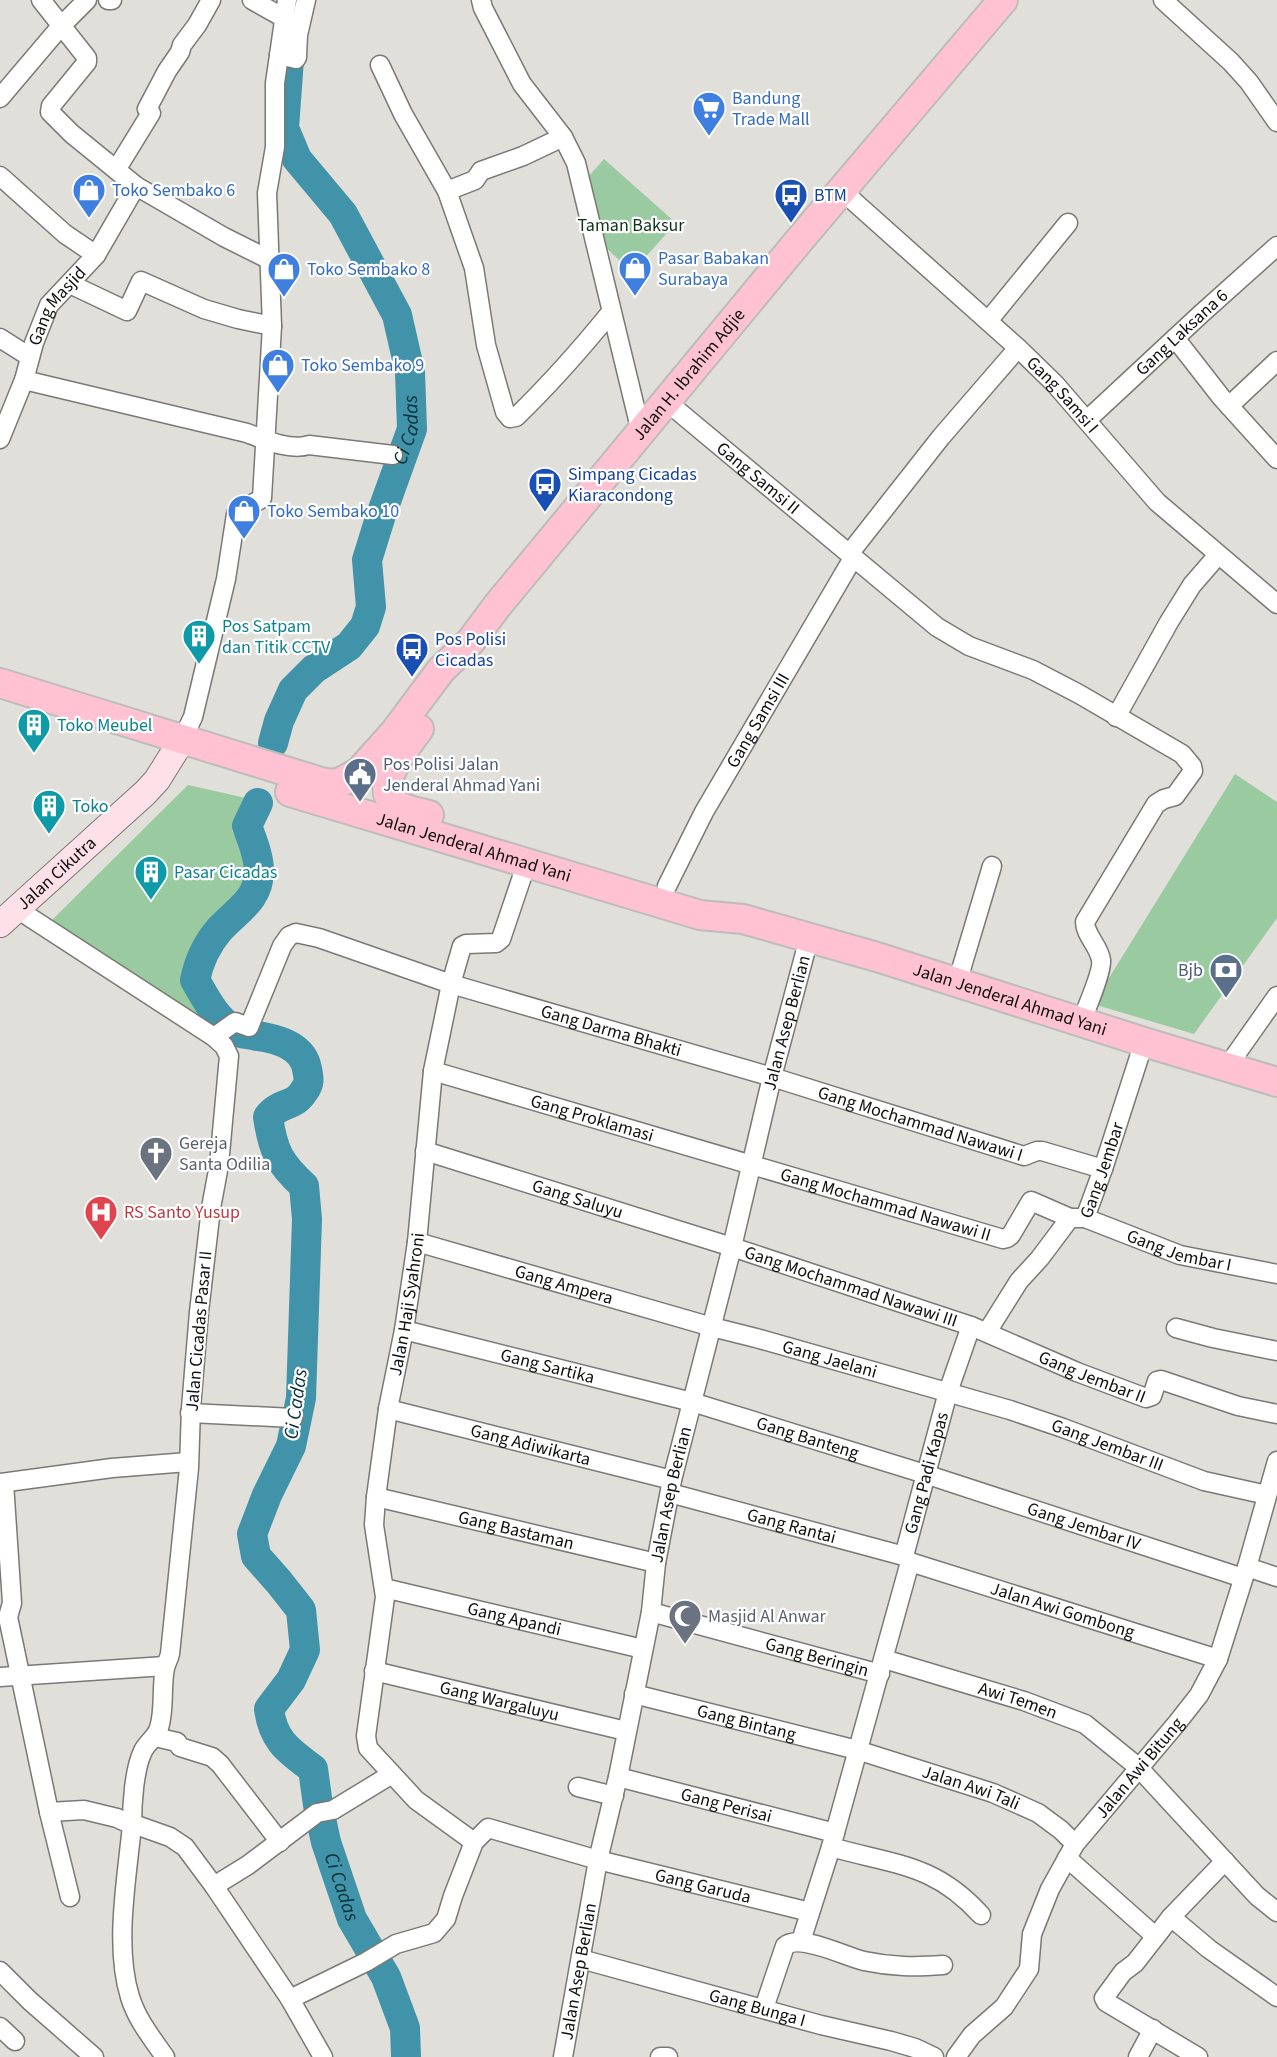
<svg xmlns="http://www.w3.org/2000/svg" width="1277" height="2057" viewBox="0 0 1277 2057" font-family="'Source Sans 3',sans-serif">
	<rect width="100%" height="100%" fill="#e0dfd9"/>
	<g fill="#9acaa0">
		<path d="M 604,159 L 676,223 L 632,272 L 602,244 L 588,177 Z"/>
		<path d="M 1235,774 L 1277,802 L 1277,918 L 1194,1034 L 1093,1004 Z"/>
		<path d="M 188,785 L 246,798 L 232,831 L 248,857 L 252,915 L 225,919 C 213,934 195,956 196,976 C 196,992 211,1009 219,1022 L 208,1028 L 51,921 Z"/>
	</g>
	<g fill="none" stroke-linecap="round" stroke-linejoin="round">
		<g stroke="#4093a9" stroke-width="30">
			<path id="s1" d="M 273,743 L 279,721 L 293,690 L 314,669 L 349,646 L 365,626 L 371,607 L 367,560 L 381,515 L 412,429 L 410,372 L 397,315 L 343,214 L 297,159 L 284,128 L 290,45 L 294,26"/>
			<path id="s2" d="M 258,803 L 247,826 C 252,840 259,856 259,871 C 259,900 237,910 219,930 C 207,944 199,961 195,980 C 206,999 215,1018 235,1031 C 241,1034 250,1034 257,1036 C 279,1039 303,1046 307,1069 C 309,1079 310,1083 304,1091 C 294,1108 280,1101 268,1117 C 273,1151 279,1163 304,1186 L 307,1219 L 301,1398 L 291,1446 L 267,1495 L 252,1534 L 256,1556 L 279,1582 L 301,1610 L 305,1650 L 291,1680 L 269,1709 C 273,1741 289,1751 313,1769 L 318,1805 L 326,1842 L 352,1919 L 386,1977 L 405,2028 L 406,2057"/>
		</g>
		<g stroke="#7a7973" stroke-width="21">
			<g id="street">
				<path d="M 41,0 L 87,58 L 87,62 L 51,106 L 50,112 L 72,134 L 136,186 L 224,237 L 270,260"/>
				<path d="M 108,0 L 112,0"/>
				<path d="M 252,0 L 284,18"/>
				<path d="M 481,0 L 483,8 L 522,84 L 563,137 L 576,163 L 641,432"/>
				<path d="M 1163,0 L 1231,62 L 1249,82 L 1277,122"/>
				<path d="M 279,55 L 296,59 L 297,57 L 298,35 L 306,0"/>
				<path d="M 380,65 L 403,114 L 447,191 L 474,268 L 486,345 L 505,412 L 510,418 L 516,417 C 550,384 581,349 611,312"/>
				<path d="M 0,98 L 61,26 L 87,0"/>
				<path d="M 116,170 L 151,113 L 147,109 L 167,71 L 180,52 L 182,45 L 197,25 L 211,0"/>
				<path d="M 0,176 L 65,234 L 96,255"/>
				<path id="s3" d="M 841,190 L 1018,348 L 1055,384 L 1157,502 L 1277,604"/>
				<path d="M 447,191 L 475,180 L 481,171 L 523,156 L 563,137"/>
				<path d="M 70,284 L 127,311 L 141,281 L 204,309 L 238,319 L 272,326"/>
				<path d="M 988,321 L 1068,223"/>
				<path d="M 0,338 L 30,357"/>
				<path d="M 1175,338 L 1221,397 L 1277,459"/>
				<path d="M 24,380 L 247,433 C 265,440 290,451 309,445 L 393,455"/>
				<path id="s4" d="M 666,401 L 937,627 L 969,646 L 1033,670 L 1079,694 L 1182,754 L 1192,766 L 1193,771 L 1175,796 L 1164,799 L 1156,804 L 1085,922 C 1085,935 1099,946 1101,960 C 1103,970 1086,1010 1081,1022"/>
				<path d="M 1229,406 L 1277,361"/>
				<path id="s5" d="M 1087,420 L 1201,314 L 1277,246"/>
				<path id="s6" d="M 0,439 L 24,380 L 34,343 L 49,305 L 96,255 L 136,186"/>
				<path d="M 849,554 L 941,437 L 1018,348"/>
				<path d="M 1116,717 L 1169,622 L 1192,585 L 1218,555"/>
				<path d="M 182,740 L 193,717 L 226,579 L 236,514 C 242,506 254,505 262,498 L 272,326 L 267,193 L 275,147 L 275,83 L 287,0"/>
				<path id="s7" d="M 667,886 L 704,812 L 853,558"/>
				<path d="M 17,909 L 214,1037 L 224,1046 L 229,1056 L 219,1165 L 211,1208 L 199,1312 L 191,1408 L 189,1468 L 170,1654 C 169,1659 166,1663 165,1668 C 161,1687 165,1709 159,1728 C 156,1738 147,1742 143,1751 C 134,1769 132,1805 132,1825 C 127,1878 114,1946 130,1997 C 137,2020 152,2038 165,2057"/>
				<path d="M 957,983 L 992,866"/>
				<path id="s8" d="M 214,1037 L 235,1022 L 249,1027 L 282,946 L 289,936 L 296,933 L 319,938 L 451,984 L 772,1077 L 1024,1156 L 1037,1151 L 1042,1151 L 1103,1169"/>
				<path d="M 1227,1067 L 1277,996"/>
				<path id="s9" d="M 433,1071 L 1003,1239 L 1007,1238 L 1011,1235 L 1031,1201 L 1070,1218"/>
				<path id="s10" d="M 425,1151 L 732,1247 L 971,1326 L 1077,1372 L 1146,1398 L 1152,1396 L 1157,1381 L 1161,1380 L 1238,1406 L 1277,1414"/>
				<path id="s11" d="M 1085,1218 L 1180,1255 L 1277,1274"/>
				<path id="s12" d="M 417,1242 L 712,1327 L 756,1338 L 1010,1410 L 1063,1428 L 1204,1481 L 1267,1495"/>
				<path d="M 1176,1328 L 1213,1338 L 1277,1351"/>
				<path id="s13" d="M 404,1330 L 692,1402 L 925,1474 L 1243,1578"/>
				<path id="s14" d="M 987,1332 L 1019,1281 L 1040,1258 L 1070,1218 L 1085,1218 L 1103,1169 L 1144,1042"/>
				<path id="s15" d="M 388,1409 L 672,1480"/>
				<path d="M 190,1413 L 293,1418"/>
				<path d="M 0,1483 L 112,1468 L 188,1462"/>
				<path d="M 4,1483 L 12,1603 L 8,1617 L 49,1812 L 70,1897"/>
				<path id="s16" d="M 670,1493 L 904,1556 L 910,1562"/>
				<path id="s17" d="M 376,1497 L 656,1563"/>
				<path id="s18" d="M 904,1556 L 948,1392 L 971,1326"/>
				<path id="s19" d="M 910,1562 L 1218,1659"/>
				<path d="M 1247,1567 L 1277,1577"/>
				<path id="s20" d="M 384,1588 L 643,1649"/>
				<path id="s21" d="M 651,1612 L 880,1674"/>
				<path id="s22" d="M 884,1659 L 1024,1701 L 1085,1724 L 1138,1767 L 1257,1896 L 1277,1912"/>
				<path id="s23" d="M 374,1671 L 626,1731"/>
				<path d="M 0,1677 L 165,1666"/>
				<path id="s24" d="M 634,1694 L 857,1750 L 993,1793 L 1038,1813 L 1061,1830 L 1075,1844"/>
				<path d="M 155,1737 L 177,1742 L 180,1747 L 212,1757 L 220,1764 L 280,1842"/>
				<path id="s25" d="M 618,1777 L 835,1833"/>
				<path d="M 578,1787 L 614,1796"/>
				<path d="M 49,1812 L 84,1810 L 117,1818 L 132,1825 L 139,1826 L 170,1837 L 185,1847 L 214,1886 L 290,1999 L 323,2057"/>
				<path id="s26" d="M 474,1842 L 416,1800 L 368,1748 L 366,1736 L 385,1597 L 374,1525 L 376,1497 L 388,1409 L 404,1330 L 417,1242 L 433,1071 L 451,984 L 462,946 L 466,944 L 496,943 L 501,939 L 527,862"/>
				<path d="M 831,1847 C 894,1865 934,1863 981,1915"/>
				<path d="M 1067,1858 L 1155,1936"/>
				<path d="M 214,1886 L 248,1865 L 317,1813 L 333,1810 L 392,1774"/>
				<path d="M 1171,1917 L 1209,1949 L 1277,1997"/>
				<path d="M 801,1941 L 831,1847 L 910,1562"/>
				<path id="s27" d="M 581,1959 L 821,2025 L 891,2041 L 915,2048 L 934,2057"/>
				<path d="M 0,1971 L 30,2001 L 94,2057"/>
				<path id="s28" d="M 290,1999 L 366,1962 L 396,1944 L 434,1933 L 446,1919 L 453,1896 L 474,1842 L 488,1828 L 598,1860 L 810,1912"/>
				<path d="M 764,2008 L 785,1946 C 800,1933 846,1957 864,1961 C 892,1967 915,1967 943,1965"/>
				<path d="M 0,2027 L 15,2041"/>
				<path id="s29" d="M 563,2057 L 598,1860 L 618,1777 L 651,1612 L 656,1563 L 672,1480 L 732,1247 L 772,1077 L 809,938"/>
				<path d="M 660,2057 L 668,2057"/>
				<path id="s30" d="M 956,2057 L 972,2035 L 1004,2007 L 1029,1969 L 1032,1934 L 1050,1889 L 1075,1844 L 1177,1723 L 1199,1695 L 1218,1659 L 1247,1567 L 1277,1461"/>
				<path d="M 1138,2057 L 1153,2029"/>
				<path d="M 1198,2057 L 1106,2002 L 1104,1998 L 1123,1972 L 1135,1963 L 1171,1917 L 1225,1861"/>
			</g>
		</g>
		<g stroke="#7a7973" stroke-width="28">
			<g id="secondary">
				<path id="s31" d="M 0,924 L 145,793 L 157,780 L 182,740"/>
			</g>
		</g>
		<g stroke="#bcbcbb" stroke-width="32">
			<g id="primary">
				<path id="s32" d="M 0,683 L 321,782 L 334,784 L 343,781 L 359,772 L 394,733 L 441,670 L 471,641 L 497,606 L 802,237 L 1003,0"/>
				<path d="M 419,729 C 408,744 373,785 394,803 C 403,810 418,812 429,815"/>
				<path id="s33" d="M 290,792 L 700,915 L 743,919 L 877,957 L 1144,1042 L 1277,1082"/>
			</g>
		</g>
		<use href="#street" stroke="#fff" stroke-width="18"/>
		<use href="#secondary" stroke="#fee0e9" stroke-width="26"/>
		<use href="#primary" stroke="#fec2d3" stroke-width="28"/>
	</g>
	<defs>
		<g id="supermarket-pin" transform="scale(1.725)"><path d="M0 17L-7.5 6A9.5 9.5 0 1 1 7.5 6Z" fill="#3f7fe0" stroke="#fff"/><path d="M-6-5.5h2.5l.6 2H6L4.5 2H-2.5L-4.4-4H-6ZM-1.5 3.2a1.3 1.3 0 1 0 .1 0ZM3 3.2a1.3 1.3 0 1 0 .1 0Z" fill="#fff"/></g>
		<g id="shop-pin" transform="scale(1.725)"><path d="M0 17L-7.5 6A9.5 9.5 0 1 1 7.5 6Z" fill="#3f7fe0" stroke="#fff"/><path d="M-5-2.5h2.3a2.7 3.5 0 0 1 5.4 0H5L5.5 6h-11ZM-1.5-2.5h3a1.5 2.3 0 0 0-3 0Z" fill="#fff"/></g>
		<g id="bus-pin" transform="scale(1.725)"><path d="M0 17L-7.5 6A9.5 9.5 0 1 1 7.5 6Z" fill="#1a4fb4" stroke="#fff"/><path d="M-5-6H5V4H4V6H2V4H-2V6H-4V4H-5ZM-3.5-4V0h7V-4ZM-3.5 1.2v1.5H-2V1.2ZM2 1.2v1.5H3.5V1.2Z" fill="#fff"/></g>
		<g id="building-pin" transform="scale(1.725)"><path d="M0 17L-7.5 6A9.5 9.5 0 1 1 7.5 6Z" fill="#0f9aa8" stroke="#fff"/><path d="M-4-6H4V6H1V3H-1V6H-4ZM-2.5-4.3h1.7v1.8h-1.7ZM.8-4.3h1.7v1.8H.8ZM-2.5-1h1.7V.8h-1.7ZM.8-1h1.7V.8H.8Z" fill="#fff"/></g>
		<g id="civic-pin" transform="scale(1.725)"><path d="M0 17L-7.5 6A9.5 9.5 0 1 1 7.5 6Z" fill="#5c6f8a" stroke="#fff"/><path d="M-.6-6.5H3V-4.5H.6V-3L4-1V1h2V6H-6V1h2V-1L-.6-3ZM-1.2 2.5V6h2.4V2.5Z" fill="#fff"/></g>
		<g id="bank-pin" transform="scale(1.725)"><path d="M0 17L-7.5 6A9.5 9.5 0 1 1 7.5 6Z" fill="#5c6f8a" stroke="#fff"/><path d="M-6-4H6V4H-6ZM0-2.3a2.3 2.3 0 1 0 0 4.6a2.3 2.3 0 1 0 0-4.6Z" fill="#fff"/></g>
		<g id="church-pin" transform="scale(1.725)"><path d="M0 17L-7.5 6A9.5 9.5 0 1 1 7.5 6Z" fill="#6b7280" stroke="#fff"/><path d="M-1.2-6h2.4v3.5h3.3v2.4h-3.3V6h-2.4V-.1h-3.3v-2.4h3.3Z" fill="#fff"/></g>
		<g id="hospital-pin" transform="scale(1.725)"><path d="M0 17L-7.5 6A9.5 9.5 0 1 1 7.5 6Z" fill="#e0444e" stroke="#fff"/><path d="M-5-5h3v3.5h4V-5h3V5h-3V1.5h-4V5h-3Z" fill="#fff"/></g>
		<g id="mosque-pin" transform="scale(1.725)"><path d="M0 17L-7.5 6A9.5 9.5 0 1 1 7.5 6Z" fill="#6b7280" stroke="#fff"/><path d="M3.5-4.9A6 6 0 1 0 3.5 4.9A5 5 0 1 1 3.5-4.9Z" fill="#fff"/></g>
	</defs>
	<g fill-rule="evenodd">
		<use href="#supermarket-pin" x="709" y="108"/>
		<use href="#shop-pin" x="89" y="190"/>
		<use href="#bus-pin" x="791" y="195"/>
		<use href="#shop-pin" x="635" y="268"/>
		<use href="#shop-pin" x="284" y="269"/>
		<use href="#shop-pin" x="278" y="365"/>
		<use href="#bus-pin" x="545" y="484"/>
		<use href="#shop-pin" x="244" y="511"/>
		<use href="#building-pin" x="199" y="636"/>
		<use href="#bus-pin" x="412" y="649"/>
		<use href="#building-pin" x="34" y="725"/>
		<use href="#civic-pin" x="360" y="774"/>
		<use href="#building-pin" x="49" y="806"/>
		<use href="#building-pin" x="151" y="872"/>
		<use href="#bank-pin" x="1226" y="970"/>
		<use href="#church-pin" x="156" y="1153"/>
		<use href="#hospital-pin" x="101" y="1212"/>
		<use href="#mosque-pin" x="685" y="1616"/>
	</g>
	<g text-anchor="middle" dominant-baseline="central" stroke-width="4.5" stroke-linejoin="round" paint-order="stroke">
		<g font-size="18" fill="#366cbe" stroke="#fff" text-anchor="start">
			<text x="732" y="98">Bandung<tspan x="732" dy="21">Trade Mall</tspan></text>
			<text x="112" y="190">Toko Sembako 6</text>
			<text x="658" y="258">Pasar Babakan<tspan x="658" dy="21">Surabaya</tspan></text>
			<text x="307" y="269">Toko Sembako 8</text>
			<text x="301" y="365">Toko Sembako 9</text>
			<text x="267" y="511">Toko Sembako 10</text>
		</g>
		<g font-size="18" fill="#164399" stroke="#fff" text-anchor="start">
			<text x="814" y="195">BTM</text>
			<text x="568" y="474">Simpang Cicadas<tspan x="568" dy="21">Kiaracondong</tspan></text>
			<text x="435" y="639">Pos Polisi<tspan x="435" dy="21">Cicadas</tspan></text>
		</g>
		<g font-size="18" fill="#0b3315" stroke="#fff">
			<text x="631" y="225">Taman Baksur</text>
		</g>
		<g font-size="18" fill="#0f0f0d" stroke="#fff">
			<text stroke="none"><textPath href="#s6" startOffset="146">Gang Masjid</textPath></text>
			<text stroke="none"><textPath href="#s5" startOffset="129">Gang Laksana 6</textPath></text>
			<text stroke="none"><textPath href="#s32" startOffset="894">Jalan H. Ibrahim Adjie</textPath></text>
			<text stroke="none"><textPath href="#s3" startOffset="302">Gang Samsi I</textPath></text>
			<text stroke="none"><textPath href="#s4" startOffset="120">Gang Samsi II</textPath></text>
			<text stroke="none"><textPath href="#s7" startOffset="189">Gang Samsi III</textPath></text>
			<text stroke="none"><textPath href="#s33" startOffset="192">Jalan Jenderal Ahmad Yani</textPath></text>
			<text stroke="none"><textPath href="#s31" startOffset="76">Jalan Cikutra</textPath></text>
			<text stroke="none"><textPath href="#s33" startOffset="750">Jalan Jenderal Ahmad Yani</textPath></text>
			<text stroke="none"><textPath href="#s29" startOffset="1059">Jalan Asep Berlian</textPath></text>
			<text stroke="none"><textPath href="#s8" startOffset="478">Gang Darma Bhakti</textPath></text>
			<text stroke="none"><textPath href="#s9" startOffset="166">Gang Proklamasi</textPath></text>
			<text stroke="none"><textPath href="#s8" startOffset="801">Gang Mochammad Nawawi I</textPath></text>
			<text stroke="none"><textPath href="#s14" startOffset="207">Gang Jembar</textPath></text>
			<text stroke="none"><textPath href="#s10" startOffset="160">Gang Saluyu</textPath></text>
			<text stroke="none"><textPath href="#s9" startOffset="472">Gang Mochammad Nawawi II</textPath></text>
			<text stroke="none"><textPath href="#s11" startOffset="100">Gang Jembar I</textPath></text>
			<text stroke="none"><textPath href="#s12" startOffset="153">Gang Ampera</textPath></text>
			<text stroke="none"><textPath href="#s10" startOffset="447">Gang Mochammad Nawawi III</textPath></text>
			<text stroke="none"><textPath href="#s26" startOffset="591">Jalan Haji Syahroni</textPath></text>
			<text transform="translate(199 1331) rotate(-85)">Jalan Cicadas Pasar II</text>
			<text stroke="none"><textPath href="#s12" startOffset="429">Gang Jaelani</textPath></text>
			<text stroke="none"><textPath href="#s13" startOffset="148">Gang Sartika</textPath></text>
			<text stroke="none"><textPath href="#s10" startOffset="705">Gang Jembar II</textPath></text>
			<text stroke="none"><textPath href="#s13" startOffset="418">Gang Banteng</textPath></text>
			<text stroke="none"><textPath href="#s15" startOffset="147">Gang Adiwikarta</textPath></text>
			<text stroke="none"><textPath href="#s12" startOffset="720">Gang Jembar III</textPath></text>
			<text stroke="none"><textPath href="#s18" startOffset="86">Gang Padi Kapas</textPath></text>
			<text stroke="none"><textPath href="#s29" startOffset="573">Jalan Asep Berlian</textPath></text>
			<text stroke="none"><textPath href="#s16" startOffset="126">Gang Rantai</textPath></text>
			<text stroke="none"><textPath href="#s13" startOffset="708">Gang Jembar IV</textPath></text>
			<text stroke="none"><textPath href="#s17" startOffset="144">Gang Bastaman</textPath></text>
			<text stroke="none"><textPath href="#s19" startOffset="160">Jalan Awi Gombong</textPath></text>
			<text stroke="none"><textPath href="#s20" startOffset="134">Gang Apandi</textPath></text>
			<text stroke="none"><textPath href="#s21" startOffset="172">Gang Beringin</textPath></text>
			<text stroke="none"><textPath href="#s23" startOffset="129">Gang Wargaluyu</textPath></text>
			<text stroke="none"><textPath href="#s22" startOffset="140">Awi Temen</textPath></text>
			<text stroke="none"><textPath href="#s24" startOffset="116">Gang Bintang</textPath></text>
			<text stroke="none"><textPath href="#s30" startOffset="350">Jalan Awi Bitung</textPath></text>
			<text stroke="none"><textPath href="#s24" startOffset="350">Jalan Awi Tali</textPath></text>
			<text stroke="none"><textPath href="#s25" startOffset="112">Gang Perisai</textPath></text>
			<text stroke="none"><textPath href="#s28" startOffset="502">Gang Garuda</textPath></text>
			<text stroke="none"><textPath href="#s29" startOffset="87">Jalan Asep Berlian</textPath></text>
			<text stroke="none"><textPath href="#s27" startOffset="183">Gang Bunga I</textPath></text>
		</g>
		<g font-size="18" fill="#0d838f" stroke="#fff" text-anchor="start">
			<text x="222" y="626">Pos Satpam<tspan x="222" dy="21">dan Titik CCTV</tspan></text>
			<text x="57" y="725">Toko Meubel</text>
			<text x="72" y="806">Toko</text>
			<text x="174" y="872">Pasar Cicadas</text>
		</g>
		<g font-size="18" fill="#4e5e75" stroke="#fff" text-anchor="start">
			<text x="383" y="764">Pos Polisi Jalan<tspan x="383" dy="21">Jenderal Ahmad Yani</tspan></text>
			<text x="1203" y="970" text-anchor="end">Bjb</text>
		</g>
		<g font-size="18" fill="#5b616d" stroke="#fff" text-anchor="start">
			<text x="179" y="1143">Gereja<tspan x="179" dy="21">Santa Odilia</tspan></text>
			<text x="708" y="1616">Masjid Al Anwar</text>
		</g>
		<g font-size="18" fill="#be3a42" stroke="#fff" text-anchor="start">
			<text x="124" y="1212">RS Santo Yusup</text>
		</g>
		<g font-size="20" font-style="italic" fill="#08303a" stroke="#fff">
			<text stroke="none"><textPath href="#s1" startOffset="358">Ci Cadas</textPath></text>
			<text transform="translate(296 1404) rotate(-82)">Ci Cadas</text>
			<text stroke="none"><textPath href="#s2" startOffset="1262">Ci Cadas</textPath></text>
		</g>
	</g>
</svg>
